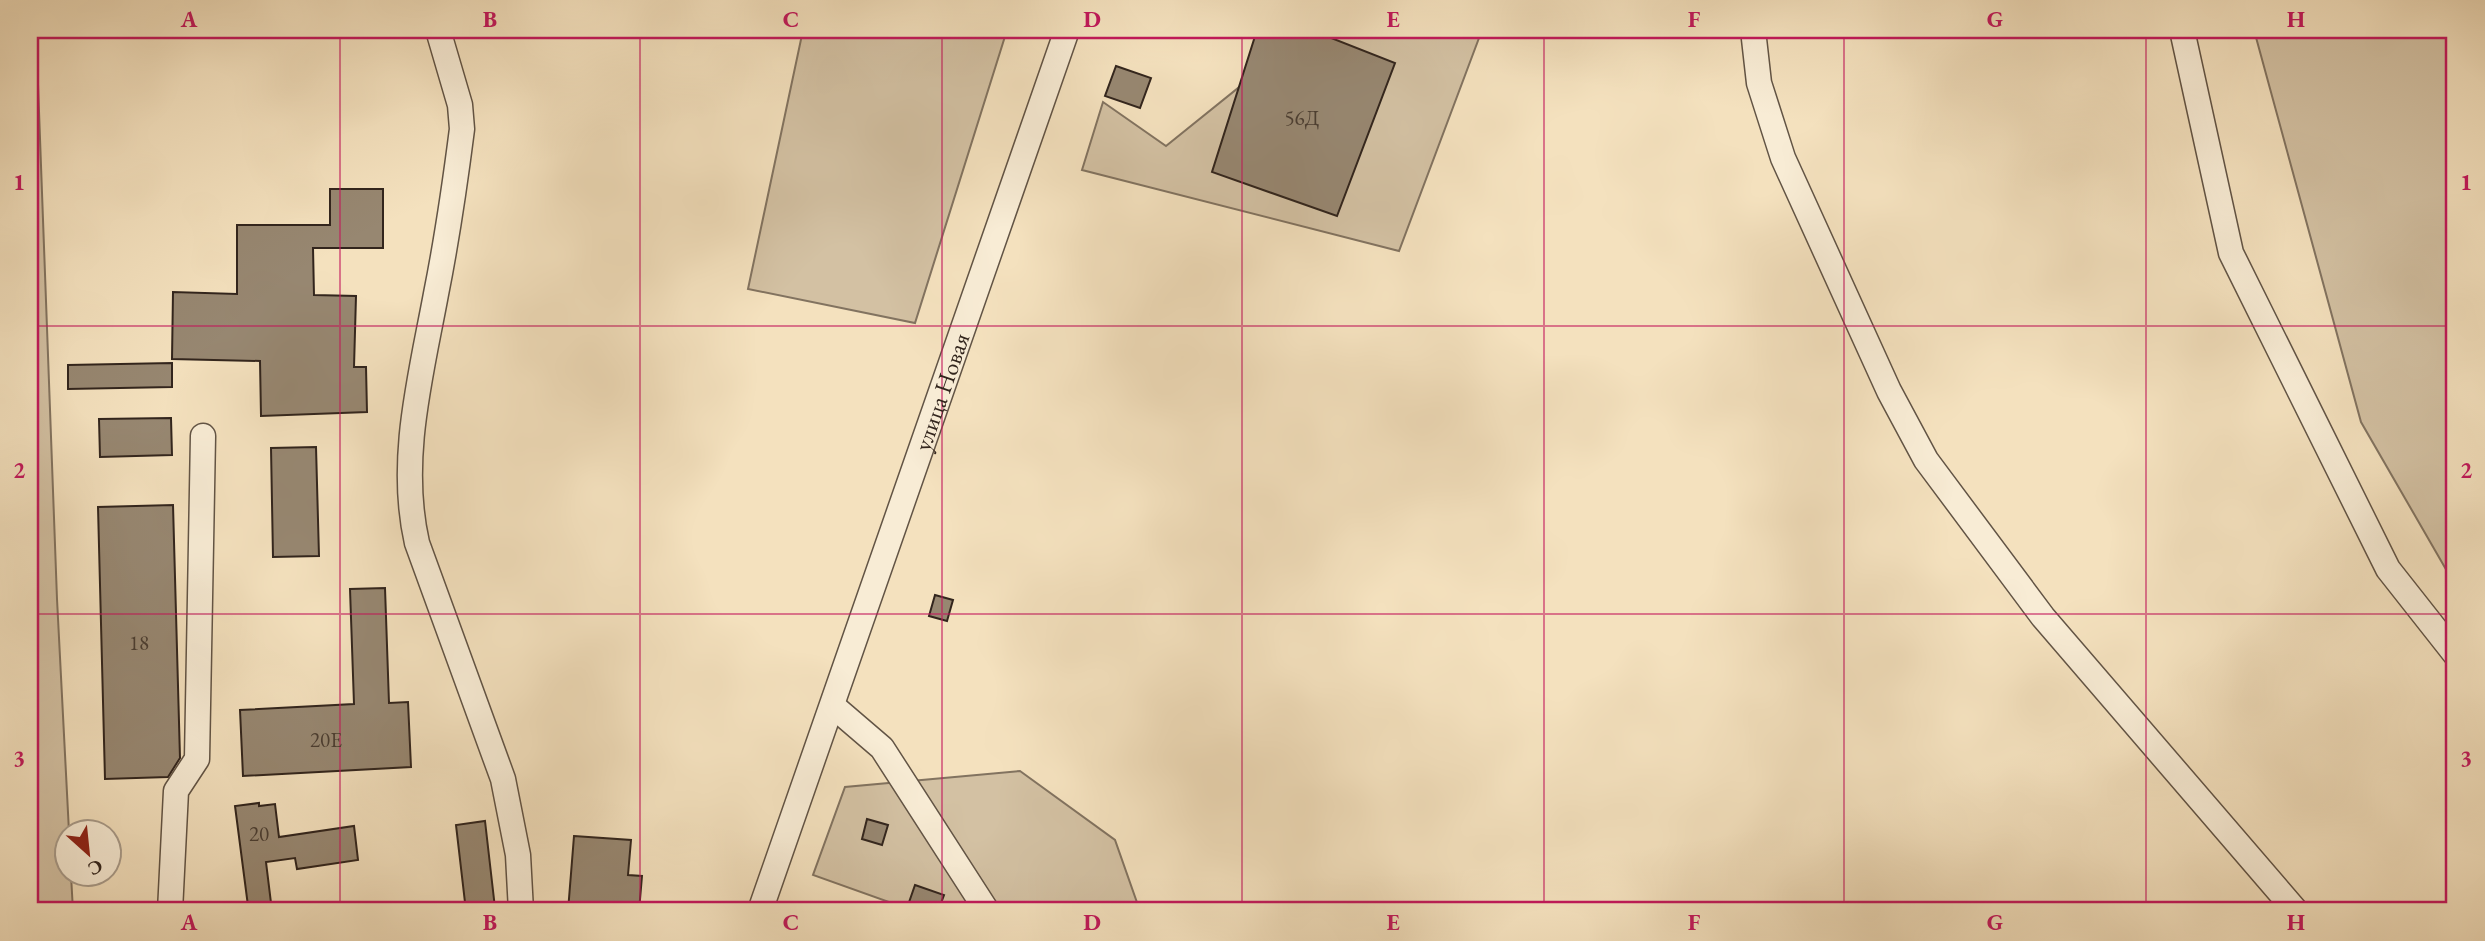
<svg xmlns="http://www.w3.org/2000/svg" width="2485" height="941" viewBox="0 0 2485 941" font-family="'EB Garamond',serif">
	<rect width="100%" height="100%" fill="#f4e1be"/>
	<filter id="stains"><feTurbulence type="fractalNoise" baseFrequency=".00286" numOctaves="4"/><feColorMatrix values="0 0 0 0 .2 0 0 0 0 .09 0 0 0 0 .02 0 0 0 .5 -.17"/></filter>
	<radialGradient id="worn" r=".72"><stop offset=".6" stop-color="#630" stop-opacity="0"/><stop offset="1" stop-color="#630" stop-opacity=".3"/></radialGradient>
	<g fill="#d3c1a3" stroke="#827360" stroke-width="2">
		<path d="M 30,30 L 36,30 L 57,599 L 69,832 L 66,832 L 66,874 L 71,875 L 73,911 L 30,911 Z"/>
		<path d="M 803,30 L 1007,30 L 915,323 L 748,289 Z"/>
		<path d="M 1310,30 L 1482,30 L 1399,251 L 1082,170 L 1103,102 L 1166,146 Z"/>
		<path d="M 2254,30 L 2455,30 L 2455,585 L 2361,422 Z"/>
		<path d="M 1020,771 L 1115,840 L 1140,911 L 914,911 L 813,875 L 845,787 Z"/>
	</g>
	<g fill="#978771" stroke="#32251d" stroke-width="2">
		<path d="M 1257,30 L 1311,30 L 1395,63 L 1337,216 L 1212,172 Z"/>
		<path d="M 1116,66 L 1151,78 L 1140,108 L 1105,96 Z"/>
		<path d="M 330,189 L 383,189 L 383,248 L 313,248 L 314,295 L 356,296 L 354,367 L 366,367 L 367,412 L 261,416 L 260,361 L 172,359 L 173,292 L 237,294 L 237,225 L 330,225 Z"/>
		<path d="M 172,363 L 172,387 L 68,389 L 68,365 Z"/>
		<path d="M 171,418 L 172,455 L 100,457 L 99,419 Z"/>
		<path d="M 316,447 L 319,556 L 273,557 L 271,448 Z"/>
		<path d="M 173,505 L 180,758 L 168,777 L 105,779 L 98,507 Z"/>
		<path d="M 385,588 L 389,703 L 408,702 L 411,767 L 243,776 L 240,710 L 354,704 L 350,589 Z"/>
		<path d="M 935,595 L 953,600 L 947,621 L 929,616 Z"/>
		<path d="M 259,803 L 259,806 L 275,804 L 279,837 L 354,826 L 358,860 L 297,869 L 295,858 L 266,862 L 271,903 L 248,906 L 235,806 Z"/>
		<path d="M 867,819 L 888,825 L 882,845 L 862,839 Z"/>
		<path d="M 485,821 L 495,908 L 466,911 L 456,825 Z"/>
		<path d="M 574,836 L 631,840 L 628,875 L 642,876 L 639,911 L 568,911 Z"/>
		<path d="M 915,885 L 944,895 L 938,911 L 906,911 Z"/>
	</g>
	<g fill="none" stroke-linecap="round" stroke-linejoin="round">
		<g stroke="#625445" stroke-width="27">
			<g id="minor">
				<path d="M 438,30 L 460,105 L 462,129 C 455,184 447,239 436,294 C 421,375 398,460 417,543 L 503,779 L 518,855 L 521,911"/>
				<path d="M 1753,30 L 1759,83 L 1783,158 L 1889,391 L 1926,460 L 2043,617 L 2296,911"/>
				<path d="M 2182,30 L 2231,253 L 2388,569 L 2455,654"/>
				<path d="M 833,706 L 882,748 L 987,911"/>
				<path d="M 170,911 L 176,791 L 197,759 L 203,436"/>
				<path id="s1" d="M 760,911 L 1067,30"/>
			</g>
		</g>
		<use href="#minor" stroke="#f8ecd5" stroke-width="24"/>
	</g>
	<path fill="none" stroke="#c2185b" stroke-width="2" stroke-opacity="0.55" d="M 340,30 L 340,911M 640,30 L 640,911M 942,30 L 942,911M 1242,30 L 1242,911M 1544,30 L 1544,911M 1844,30 L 1844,911M 2146,30 L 2146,911M 30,326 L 2455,326M 30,614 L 2455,614"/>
	<g text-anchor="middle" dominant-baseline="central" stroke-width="7" stroke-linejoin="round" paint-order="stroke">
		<g font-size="21" fill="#4b3e32">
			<text x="1302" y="117">56Д</text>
			<text x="139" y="642">18</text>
			<text x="326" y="739">20Е</text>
			<text x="259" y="833">20</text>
		</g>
		<g font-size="24" fill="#32251d" stroke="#f8ecd5">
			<text stroke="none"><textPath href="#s1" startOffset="550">улица Новая</textPath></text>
		</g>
	</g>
	<rect width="2485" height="941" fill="none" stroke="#f4e1be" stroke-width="77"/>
	<g transform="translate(88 853) rotate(153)"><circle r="33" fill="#f8ecd5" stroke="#a99c8b" stroke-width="2"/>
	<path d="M0-5L12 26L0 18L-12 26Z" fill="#8f2418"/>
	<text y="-10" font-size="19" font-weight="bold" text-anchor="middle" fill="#32251d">С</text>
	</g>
	<rect x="38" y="38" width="2408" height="864" fill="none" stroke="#c2185b" stroke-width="2.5"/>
	<g font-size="23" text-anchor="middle" font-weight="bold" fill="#c2185b">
		<text x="189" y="27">A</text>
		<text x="490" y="27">B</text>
		<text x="791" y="27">C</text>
		<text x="1092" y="27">D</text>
		<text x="1393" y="27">E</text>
		<text x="1694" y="27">F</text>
		<text x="1995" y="27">G</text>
		<text x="2296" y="27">H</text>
		<text x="19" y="190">1</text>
		<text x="2466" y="190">1</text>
		<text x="19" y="478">2</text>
		<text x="2466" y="478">2</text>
		<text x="19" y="766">3</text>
		<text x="2466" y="766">3</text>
		<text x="189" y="930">A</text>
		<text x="490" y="930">B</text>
		<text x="791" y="930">C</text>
		<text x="1092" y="930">D</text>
		<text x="1393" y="930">E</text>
		<text x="1694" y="930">F</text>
		<text x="1995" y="930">G</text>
		<text x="2296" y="930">H</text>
	</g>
	<rect width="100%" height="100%" filter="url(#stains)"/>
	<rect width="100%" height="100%" fill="url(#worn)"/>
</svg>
